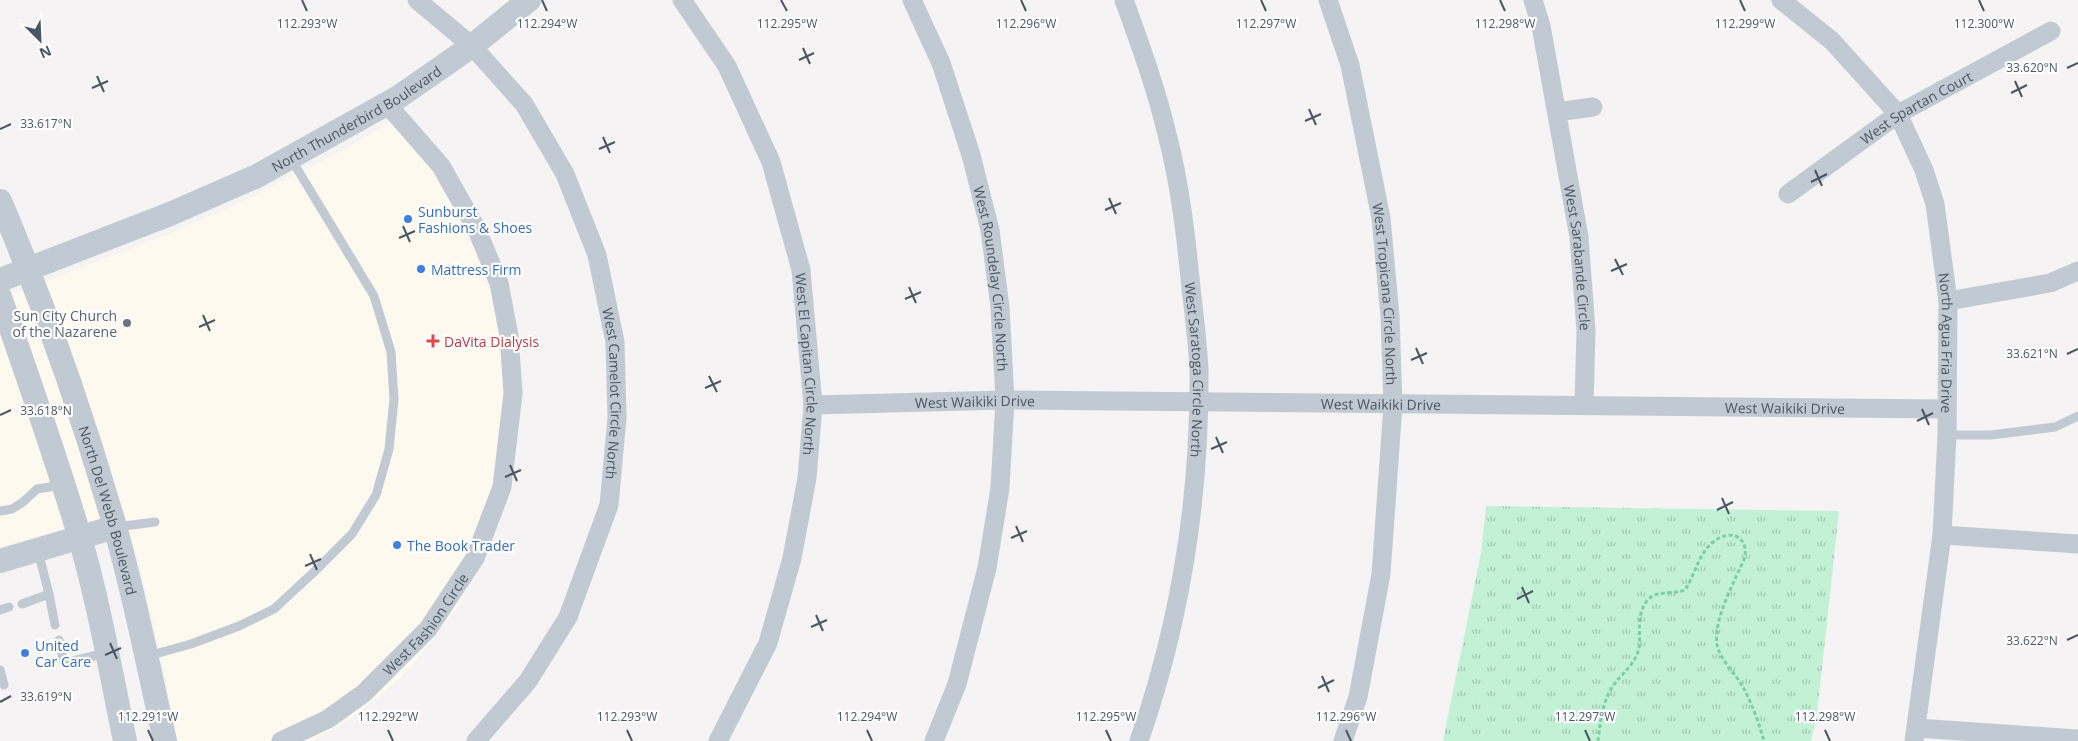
<svg xmlns="http://www.w3.org/2000/svg" width="2078" height="741" viewBox="0 0 2078 741" font-family="'Open Sans',sans-serif">
	<defs>
		<pattern id="grass-tufts" width="24" height="20" patternUnits="userSpaceOnUse" patternTransform="scale(1.25)"><rect width="24" height="20" fill="#c3f1d5"/><path d="M3 7l-1-3M5 7V3M7 7l1-3M15 17l-1-3M17 17v-4M19 17l1-3" fill="none" stroke="#a0c6b0"/></pattern>
	</defs>
	<rect width="100%" height="100%" fill="#f5f3f3"/>
	<path fill="#fdf9ef" d="M 403,113 L 469,202 L 519,368 L 475,574 L 458,606 L 411,667 L 382,694 L 348,720 L 313,741 L 177,741 L 164,672 L 138,558 L 124,512 L 0,547 L 0,299 L 161,237 L 235,205 L 351,146 Z"/>
	<path fill="url(#grass-tufts)" d="M 1486,506 L 1839,511 L 1817,714 L 1811,741 L 1443,741 L 1481,553 Z"/>
	<g fill="none" stroke-linecap="round" stroke-linejoin="round">
		<path stroke="#7ad0a6" stroke-width="3" stroke-dasharray="4 2.5" stroke-linecap="butt" d="M 1598,741 C 1600,723 1602,705 1611,689 C 1620,674 1635,666 1639,648 C 1641,632 1636,617 1646,602 C 1655,589 1672,595 1685,590 C 1695,575 1698,555 1712,543 C 1728,529 1748,534 1745,557 C 1735,581 1713,619 1717,645 C 1720,660 1736,674 1743,687 C 1752,704 1759,723 1764,741"/>
		<g stroke="#c1cad2" stroke-width="9">
			<path d="M 1947,435 L 1991,435 L 2055,427 L 2078,416"/>
			<path d="M 0,511 L 12,509 L 23,502 L 37,489 L 63,485"/>
			<path d="M 116,527 L 155,522"/>
			<path d="M 38,551 L 49,594"/>
			<path d="M 22,604 L 49,594 L 55,625"/>
			<path d="M 0,610 L 9,607"/>
			<path d="M 59,640 L 64,663 L 106,653"/>
			<path d="M 148,656 L 191,644 L 239,626 L 274,609 L 315,571 L 352,534 L 376,495 L 389,449 L 394,399 L 391,352 L 374,296 L 290,157"/>
			<path d="M 0,670 L 4,685"/>
		</g>
		<g stroke="#c1cad2" stroke-width="19">
			<path id="s1" d="M 417,0 L 472,46 L 524,104 L 565,174 L 597,255 L 615,342 L 617,418 L 609,505 L 568,617 L 528,681 L 476,741"/>
			<path id="s2" d="M 682,0 L 727,66 L 771,162 L 801,270 L 813,405 L 807,478 L 792,558 L 768,643 L 718,741"/>
			<path id="s3" d="M 912,0 L 941,63 L 971,155 L 990,230 L 1000,307 L 1005,400 L 1000,488 L 987,568 L 957,684 L 934,741"/>
			<path id="s4" d="M 1124,0 C 1140,44 1156,88 1167,134 C 1180,184 1186,236 1191,288 C 1194,315 1198,344 1199,371 C 1200,496 1180,623 1139,741"/>
			<path id="s5" d="M 1328,0 L 1350,65 L 1381,218 L 1390,316 L 1393,405 L 1381,574 L 1358,697 L 1343,741"/>
			<path id="s6" d="M 1533,0 L 1541,26 L 1579,237 L 1586,330 L 1584,405"/>
			<path id="s7" d="M 1781,0 L 1832,41 L 1898,114 L 1924,170 L 1935,204 L 1948,301 L 1947,435 L 1942,535 L 1914,741"/>
			<path d="M 1557,112 L 1593,107"/>
			<path id="s8" d="M 1788,194 L 1898,114 L 2051,31"/>
			<path d="M 1948,301 L 2050,283 L 2078,271"/>
			<path id="s9" d="M 813,405 L 1005,400 L 1947,409"/>
			<path d="M 1942,535 L 2078,544"/>
			<path d="M 1917,728 L 2078,739"/>
			<path id="s10" d="M 281,741 L 328,719 L 364,693 L 428,629 L 475,558 L 502,487 L 513,393 L 509,336 L 499,283 L 477,230 L 441,166 L 386,103"/>
		</g>
		<g stroke="#c1cad2" stroke-width="24">
			<path id="s11" d="M 0,201 C 45,307 83,416 115,527 C 135,597 149,670 165,741"/>
			<path id="s12" d="M 0,280 L 170,214 L 257,176 L 397,98 L 472,46 L 529,0"/>
			<path d="M 0,297 C 28,377 56,457 80,538 C 99,604 111,673 125,741"/>
			<path d="M 0,561 L 115,527"/>
		</g>
	</g>
	<path fill="none" stroke="#4a5661" stroke-width="2" d="M 302,0 L 307,11M 542,0 L 547,11M 781,0 L 787,11M 1021,0 L 1026,11M 1261,0 L 1266,11M 1500,0 L 1505,11M 1740,0 L 1745,11M 1979,0 L 1984,11M 803,48 L 810,64M 799,60 L 814,53M 2067,68 L 2078,63M 97,76 L 104,92M 2015,81 L 2022,97M 92,88 L 108,81M 2011,93 L 2027,85M 1309,109 L 1316,125M 1305,121 L 1321,114M 0,129 L 11,124M 603,137 L 610,153M 599,149 L 615,142M 1815,170 L 1822,186M 1811,182 L 1827,174M 1109,198 L 1116,214M 1105,210 L 1121,203M 403,226 L 410,242M 399,238 L 415,231M 1615,259 L 1623,275M 1611,271 L 1627,264M 909,287 L 916,303M 905,299 L 921,292M 203,315 L 210,331M 199,327 L 215,320M 1416,348 L 1423,364M 2067,354 L 2078,349M 1411,360 L 1427,353M 709,376 L 717,392M 705,388 L 721,381M 1922,409 L 1929,425M 0,415 L 11,410M 1917,421 L 1933,413M 1216,437 L 1223,453M 1211,449 L 1227,442M 510,465 L 517,481M 505,477 L 521,470M 1722,498 L 1729,514M 1717,510 L 1733,502M 1016,526 L 1023,542M 1011,538 L 1027,531M 310,554 L 317,570M 305,566 L 321,559M 1522,587 L 1529,603M 1517,599 L 1533,591M 816,615 L 823,631M 811,627 L 827,620M 2067,640 L 2078,635M 110,643 L 117,659M 105,655 L 121,648M 1322,676 L 1329,692M 1318,688 L 1334,680M 0,702 L 11,696M 148,730 L 153,741M 388,730 L 393,741M 627,730 L 632,741M 867,730 L 872,741M 1106,730 L 1111,741M 1346,730 L 1351,741M 1585,730 L 1590,741M 1825,730 L 1830,741"/>
	<g fill="#3f7fe0" stroke="#fff" stroke-width="2">
		<circle cx="408" cy="219" r="5"/>
		<circle cx="421" cy="269" r="5"/>
		<circle cx="397" cy="545" r="5"/>
		<circle cx="25" cy="653" r="5"/>
	</g>
	<circle fill="#6b7280" stroke="#fff" stroke-width="2" cx="127" cy="323" r="5"/>
	<path fill="#e0444e" stroke="#fff" stroke-width="2" d="M430.5 333.5h5v5h5v5h-5v5h-5v-5h-5v-5h5z"/>
	<g text-anchor="middle" dominant-baseline="central" stroke-width="4.5" stroke-linejoin="round" paint-order="stroke">
		<g font-size="14" fill="#4a5661" stroke="#fff">
			<text stroke="none"><textPath href="#s8" startOffset="155">West Spartan Court</textPath></text>
			<text stroke="none"><textPath href="#s12" startOffset="392">North Thunderbird Boulevard</textPath></text>
			<text stroke="none"><textPath href="#s6" startOffset="262">West Sarabande Circle</textPath></text>
			<text stroke="none"><textPath href="#s3" startOffset="292">West Roundelay Circle North</textPath></text>
			<text stroke="none"><textPath href="#s5" startOffset="301">West Tropicana Circle North</textPath></text>
			<text stroke="none"><textPath href="#s7" startOffset="401">North Agua Fria Drive</textPath></text>
			<text stroke="none"><textPath href="#s2" startOffset="392">West El Capitan Circle North</textPath></text>
			<text stroke="none"><textPath href="#s4" startOffset="379">West Saratoga Circle North</textPath></text>
			<text stroke="none"><textPath href="#s1" startOffset="458">West Camelot Circle North</textPath></text>
			<text stroke="none"><textPath href="#s9" startOffset="162">West Waikiki Drive</textPath></text>
			<text stroke="none"><textPath href="#s9" startOffset="568">West Waikiki Drive</textPath></text>
			<text stroke="none"><textPath href="#s9" startOffset="972">West Waikiki Drive</textPath></text>
			<text stroke="none"><textPath href="#s11" startOffset="328">North Del Webb Boulevard</textPath></text>
			<text stroke="none"><textPath href="#s10" startOffset="189">West Fashion Circle</textPath></text>
		</g>
		<g font-size="14" fill="#366cbe" stroke="#fff" text-anchor="start">
			<text x="418" y="211">Sunburst<tspan x="418" dy="16">Fashions &amp; Shoes</tspan></text>
			<text x="431" y="269">Mattress Firm</text>
			<text x="407" y="545">The Book Trader</text>
			<text x="35" y="645">United<tspan x="35" dy="16">Car Care</tspan></text>
		</g>
		<g font-size="14" fill="#5b616d" stroke="#fff" text-anchor="end">
			<text x="117" y="315">Sun City Church<tspan x="117" dy="16">of the Nazarene</tspan></text>
		</g>
		<g font-size="14" fill="#be3a42" stroke="#fff" text-anchor="start">
			<text x="444" y="341">DaVita Dialysis</text>
		</g>
	</g>
	<g font-size="12" text-anchor="middle" fill="#4a5661" stroke="#fff" stroke-width="4.5" stroke-linejoin="round" paint-order="stroke">
		<text x="307" y="28">112.293°W</text>
		<text x="547" y="28">112.294°W</text>
		<text x="787" y="28">112.295°W</text>
		<text x="1026" y="28">112.296°W</text>
		<text x="1266" y="28">112.297°W</text>
		<text x="1505" y="28">112.298°W</text>
		<text x="1745" y="28">112.299°W</text>
		<text x="1984" y="28">112.300°W</text>
		<text x="2032" y="72">33.620°N</text>
		<text x="46" y="128">33.617°N</text>
		<text x="2032" y="358">33.621°N</text>
		<text x="46" y="415">33.618°N</text>
		<text x="2032" y="645">33.622°N</text>
		<text x="46" y="701">33.619°N</text>
		<text x="148" y="721">112.291°W</text>
		<text x="388" y="721">112.292°W</text>
		<text x="627" y="721">112.293°W</text>
		<text x="867" y="721">112.294°W</text>
		<text x="1106" y="721">112.295°W</text>
		<text x="1346" y="721">112.296°W</text>
		<text x="1585" y="721">112.297°W</text>
		<text x="1825" y="721">112.298°W</text>
	</g>
	<g transform="translate(40 40) rotate(156)" stroke="#ffffff" stroke-width="4" paint-order="stroke">
	<path d="M0-4L9 19L0 12L-9 19Z" fill="#4a5661"/>
	<text y="-8" font-size="14" font-weight="bold" text-anchor="middle" fill="#4a5661">N</text>
	</g>
</svg>
